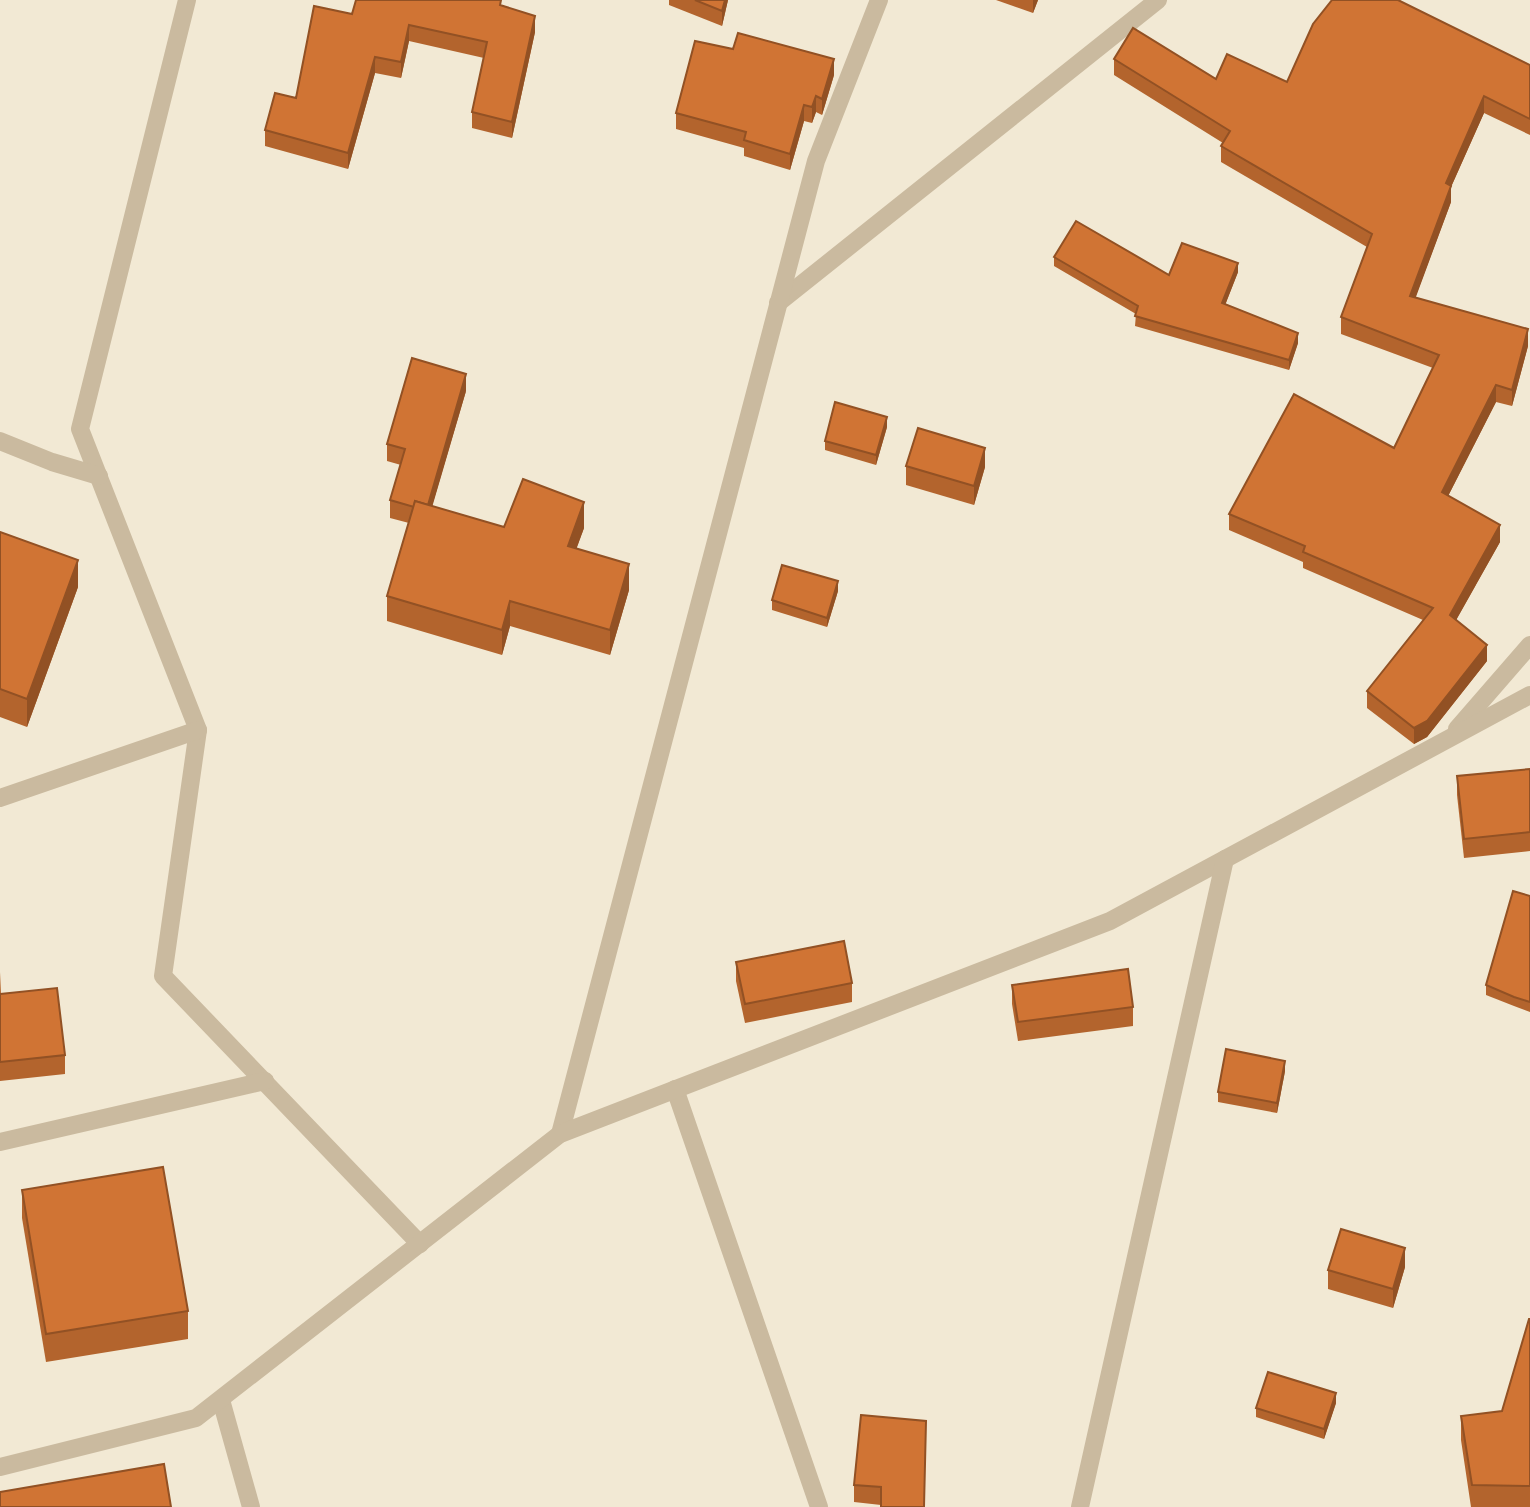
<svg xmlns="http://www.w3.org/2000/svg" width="1530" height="1507" viewBox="0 0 1530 1507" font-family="'Archivo Narrow',sans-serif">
	<rect width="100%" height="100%" fill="#f2e9d4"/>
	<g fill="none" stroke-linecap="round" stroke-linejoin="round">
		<g stroke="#caba9f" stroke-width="18">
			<path d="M 187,0 L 80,429 L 198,730 L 163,976 L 420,1244"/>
			<path d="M 778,303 L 1158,0"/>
			<path d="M 0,441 L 52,462 L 99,476"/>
			<path d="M 1457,729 L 1530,645"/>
			<path d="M 0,798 L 198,730"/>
			<path d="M 675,1089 L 819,1507"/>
			<path d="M 560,1134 L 816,161 L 879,0"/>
			<path d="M 0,1142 L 265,1081"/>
			<path d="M 221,1400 L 251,1507"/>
			<path d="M 0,1467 L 196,1418 L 560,1134 L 1110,921 L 1530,695"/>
			<path d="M 1080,1507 L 1225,859"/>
		</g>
	</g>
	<g fill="#b3642d">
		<path d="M 669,0 L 728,0 L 722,26 L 669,5 Z"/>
		<path d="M 996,0 L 1038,0 L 1033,13 Z"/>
		<path d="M 501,5 L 535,32 L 512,138 L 472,128 L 472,112 L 484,58 L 409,41 L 401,78 L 375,73 L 348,169 L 265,146 L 265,130 L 296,98 L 352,14 Z"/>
		<path d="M 1114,59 L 1216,79 L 1287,82 L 1530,65 L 1530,135 L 1484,113 L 1451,187 L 1451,202 L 1415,298 L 1528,346 L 1512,406 L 1496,402 L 1448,496 L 1500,542 L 1456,620 L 1487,661 L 1427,737 L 1414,744 L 1367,708 L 1367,691 L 1423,620 L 1303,568 L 1303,562 L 1229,530 L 1229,514 L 1394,448 L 1433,368 L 1341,334 L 1341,317 L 1367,247 L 1221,162 L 1221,146 L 1223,143 L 1114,75 Z"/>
		<path d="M 834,75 L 822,115 L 816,112 L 812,123 L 804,121 L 790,170 L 744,156 L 744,148 L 676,129 L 676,113 Z"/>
		<path d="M 1054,257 L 1169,275 L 1238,272 L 1225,305 L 1298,343 L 1289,370 L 1135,326 L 1136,314 L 1054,266 Z"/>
		<path d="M 466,391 L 432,506 L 504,527 L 584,528 L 576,549 L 629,590 L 610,655 L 510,626 L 502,655 L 387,621 L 387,596 L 409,523 L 390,518 L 390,500 L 401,465 L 387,461 L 387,444 Z"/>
		<path d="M 887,427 L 876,465 L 825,450 L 825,441 Z"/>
		<path d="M 906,466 L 985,467 L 974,505 L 906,485 Z"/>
		<path d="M 0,532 L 78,587 L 27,727 L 0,717 Z"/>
		<path d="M 838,591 L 827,627 L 772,610 L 772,600 Z"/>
		<path d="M 1530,769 L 1530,851 L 1464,858 L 1457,795 L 1457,776 Z"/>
		<path d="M 1530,896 L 1530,1012 L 1514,1006 L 1486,995 L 1486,985 Z"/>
		<path d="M 736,962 L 852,983 L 852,1002 L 745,1023 L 736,981 Z"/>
		<path d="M 0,972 L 1,994 L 65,1055 L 65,1074 L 0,1081 Z"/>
		<path d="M 1012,985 L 1133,1007 L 1133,1026 L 1018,1041 L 1012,1004 Z"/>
		<path d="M 1285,1071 L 1277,1113 L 1218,1102 L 1218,1092 Z"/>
		<path d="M 22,1190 L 188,1311 L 188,1339 L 46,1362 L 22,1218 Z"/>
		<path d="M 1405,1267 L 1393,1308 L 1328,1289 L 1328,1270 Z"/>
		<path d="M 1530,1319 L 1530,1507 L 1471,1507 L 1461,1440 L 1461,1416 L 1502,1411 Z"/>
		<path d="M 1336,1403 L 1324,1439 L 1256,1417 L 1256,1408 Z"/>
		<path d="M 926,1421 L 881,1505 L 854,1502 L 854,1485 Z"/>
	</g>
	<g fill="#925124">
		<path d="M 725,0 L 728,0 L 722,26 L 722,11 Z"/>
		<path d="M 1033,0 L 1038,0 L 1033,13 Z"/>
		<path d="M 535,16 L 535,32 L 512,138 L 512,122 Z"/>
		<path d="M 409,25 L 409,41 L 401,78 L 401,62 Z"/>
		<path d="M 375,57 L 375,73 L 348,169 L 348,153 Z"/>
		<path d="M 834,59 L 834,75 L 822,115 L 822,99 Z"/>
		<path d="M 816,96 L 816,112 L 812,123 L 812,107 Z"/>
		<path d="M 1484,96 L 1484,113 L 1451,187 L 1451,202 L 1410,313 L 1410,296 L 1446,183 Z"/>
		<path d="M 804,105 L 804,121 L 790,170 L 790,154 Z"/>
		<path d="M 1238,263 L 1238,272 L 1222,313 L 1222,303 Z"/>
		<path d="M 1528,329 L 1528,346 L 1512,406 L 1512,390 Z"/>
		<path d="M 1298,333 L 1298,343 L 1289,370 L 1289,360 Z"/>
		<path d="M 466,374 L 466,391 L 426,528 L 426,510 Z"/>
		<path d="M 1496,385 L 1496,402 L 1442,508 L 1442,492 Z"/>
		<path d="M 887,417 L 887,427 L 876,465 L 876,455 Z"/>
		<path d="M 985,448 L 985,467 L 974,505 L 974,486 Z"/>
		<path d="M 584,502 L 584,528 L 568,572 L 568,546 Z"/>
		<path d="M 1500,525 L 1500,542 L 1450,631 L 1450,615 Z"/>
		<path d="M 78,560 L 78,587 L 27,727 L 27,699 Z"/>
		<path d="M 629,564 L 629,590 L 610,655 L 610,630 Z"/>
		<path d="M 838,581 L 838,591 L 827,627 L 827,618 Z"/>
		<path d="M 510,601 L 510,626 L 502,655 L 502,630 Z"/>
		<path d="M 1487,645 L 1487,661 L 1427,737 L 1414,744 L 1414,728 Z"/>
		<path d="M 1285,1061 L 1285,1071 L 1277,1113 L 1277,1103 Z"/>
		<path d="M 1405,1248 L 1405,1267 L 1393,1308 L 1393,1289 Z"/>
		<path d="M 1336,1393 L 1336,1403 L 1324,1439 L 1324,1429 Z"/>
	</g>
	<g fill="#d07434" stroke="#925124" stroke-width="2">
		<path d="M 356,0 L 501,0 L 500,5 L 535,16 L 512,122 L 472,112 L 487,42 L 409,25 L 401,62 L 375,57 L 348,153 L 265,130 L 275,93 L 296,98 L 314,6 L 352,14 Z"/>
		<path d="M 695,0 L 725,0 L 722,11 Z"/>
		<path d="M 1332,0 L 1398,0 L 1530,65 L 1530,119 L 1484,96 L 1446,183 L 1451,186 L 1410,296 L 1528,329 L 1512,390 L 1496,385 L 1442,492 L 1500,525 L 1450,615 L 1487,645 L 1427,721 L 1414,728 L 1367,691 L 1433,608 L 1303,552 L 1305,546 L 1229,514 L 1294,394 L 1394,448 L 1439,355 L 1341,317 L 1372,234 L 1221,146 L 1230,131 L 1114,59 L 1133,28 L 1216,79 L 1227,54 L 1287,82 L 1313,24 Z"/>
		<path d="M 738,33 L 834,59 L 822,99 L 816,96 L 812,107 L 804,105 L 790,154 L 744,140 L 746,132 L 676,113 L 695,41 L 733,49 Z"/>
		<path d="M 1076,221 L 1169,275 L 1182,243 L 1238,263 L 1222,303 L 1298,333 L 1289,360 L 1135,316 L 1138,306 L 1054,257 Z"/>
		<path d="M 412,358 L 466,374 L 428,505 L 415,501 L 414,507 L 390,500 L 405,449 L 387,444 Z"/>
		<path d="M 835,402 L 887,417 L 876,455 L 825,441 Z"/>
		<path d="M 918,428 L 985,448 L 974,486 L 906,466 Z"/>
		<path d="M 523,479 L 584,502 L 568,546 L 629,564 L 610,630 L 510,601 L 502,630 L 387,596 L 415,501 L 504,527 Z"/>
		<path d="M 0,532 L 78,560 L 27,699 L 0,689 Z"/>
		<path d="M 782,565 L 838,581 L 827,618 L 772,600 Z"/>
		<path d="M 1530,769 L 1530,832 L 1464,839 L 1457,776 Z"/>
		<path d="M 1513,891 L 1530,896 L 1530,1002 L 1514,997 L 1486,985 Z"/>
		<path d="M 844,941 L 852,983 L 745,1004 L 736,962 Z"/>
		<path d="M 1128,969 L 1133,1007 L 1018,1022 L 1012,985 Z"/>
		<path d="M 57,988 L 65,1055 L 0,1062 L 0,994 Z"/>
		<path d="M 1226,1049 L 1285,1061 L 1277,1103 L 1218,1092 Z"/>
		<path d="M 163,1167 L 188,1311 L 46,1334 L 22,1190 Z"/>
		<path d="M 1341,1229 L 1405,1248 L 1393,1289 L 1328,1270 Z"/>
		<path d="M 1529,1319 L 1530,1319 L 1530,1486 L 1472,1485 L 1461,1416 L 1502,1411 Z"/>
		<path d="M 1268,1372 L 1336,1393 L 1324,1429 L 1256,1408 Z"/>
		<path d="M 861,1415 L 926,1421 L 924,1507 L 881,1507 L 881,1487 L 854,1485 Z"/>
		<path d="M 164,1464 L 171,1507 L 0,1507 L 0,1492 Z"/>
	</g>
</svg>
